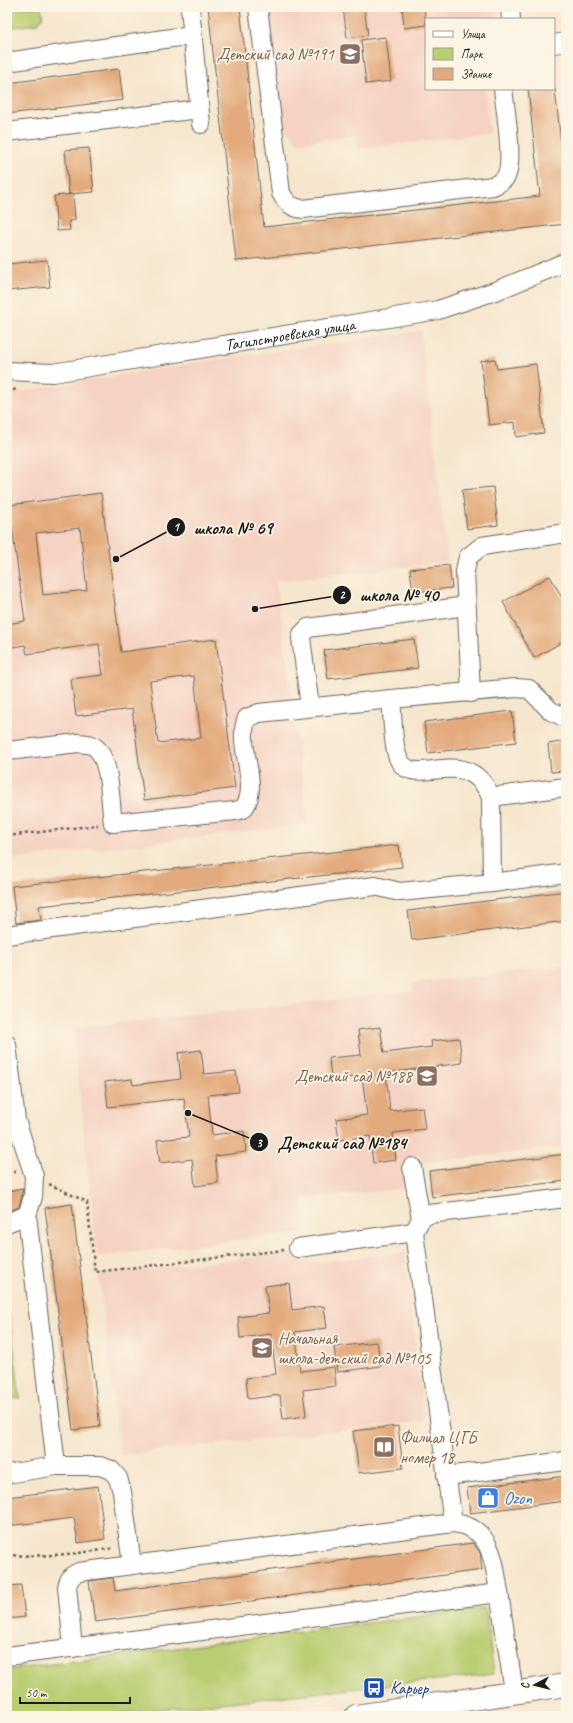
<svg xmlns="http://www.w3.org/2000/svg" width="573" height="1723" viewBox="0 0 573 1723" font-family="Caveat,sans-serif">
	<rect width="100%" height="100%" fill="#fcf5e5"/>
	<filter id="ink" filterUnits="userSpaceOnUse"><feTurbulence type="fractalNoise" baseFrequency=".025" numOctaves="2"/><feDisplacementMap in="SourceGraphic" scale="8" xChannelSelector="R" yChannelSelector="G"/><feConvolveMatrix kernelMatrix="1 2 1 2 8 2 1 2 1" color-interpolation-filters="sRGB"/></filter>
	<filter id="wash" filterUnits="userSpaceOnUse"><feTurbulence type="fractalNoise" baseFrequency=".012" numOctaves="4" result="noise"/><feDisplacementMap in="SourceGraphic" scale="16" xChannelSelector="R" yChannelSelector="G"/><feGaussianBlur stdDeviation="0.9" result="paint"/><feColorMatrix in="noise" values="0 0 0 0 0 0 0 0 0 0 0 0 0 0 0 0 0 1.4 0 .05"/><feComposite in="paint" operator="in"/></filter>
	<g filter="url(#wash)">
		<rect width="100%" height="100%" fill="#f6e6cd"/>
		<g fill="#f5d2c3">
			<path d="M 267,7 L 499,7 L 498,19 L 426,19 L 426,89 L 485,89 L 489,133 L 358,149 L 356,135 L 299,143 L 282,124 Z"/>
			<path d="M 421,331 L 448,562 L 276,581 L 308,824 L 7,860 L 7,394 L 212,360 Z"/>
			<path d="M 566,967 L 566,1147 L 419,1163 L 421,1187 L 303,1199 L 306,1232 L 97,1257 L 73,1028 L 413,991 L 412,983 Z"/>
			<path d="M 308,1251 L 310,1263 L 405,1252 L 424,1421 L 120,1455 L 99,1275 Z"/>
		</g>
		<g fill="#b9ce72" stroke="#6a7547">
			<path d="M 7,7 L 41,7 L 43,17 L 37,24 L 7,28 Z"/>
			<path d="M 7,1312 L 9,1312 L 20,1398 L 7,1400 Z"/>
			<path d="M 485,1608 L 494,1674 L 96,1716 L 7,1716 L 7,1670 Z"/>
		</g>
		<g id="blocks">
			<g fill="#e3aa7d" fill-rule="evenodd">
				<path d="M 208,7 L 240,7 L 264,227 L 540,196 L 528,89 L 555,89 L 566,188 L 566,224 L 236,261 Z"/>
				<path d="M 343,7 L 364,7 L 368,35 L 347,38 Z"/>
				<path d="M 402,7 L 424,7 L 426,25 L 404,28 Z"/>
				<path d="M 386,37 L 391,81 L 366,84 L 361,40 Z"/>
				<path d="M 119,69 L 123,100 L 7,114 L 7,83 Z"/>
				<path d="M 89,148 L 94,192 L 69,194 L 65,150 Z"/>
				<path d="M 73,194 L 75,220 L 69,221 L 70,230 L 57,231 L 54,196 Z"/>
				<path d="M 47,260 L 50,287 L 7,291 L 7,264 Z"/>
				<path d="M 495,359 L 497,369 L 536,364 L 544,433 L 516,437 L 515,422 L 489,425 L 481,361 Z"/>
				<path d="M 493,487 L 498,525 L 467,529 L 462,490 Z"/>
				<path d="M 101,493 L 121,652 L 216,639 L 235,788 L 144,800 L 132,709 L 76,716 L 71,679 L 103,675 L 99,644 L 27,654 L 25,645 L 7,648 L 7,624 L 25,621 L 9,505 ZM 80,528 L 87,590 L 43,595 L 36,533 ZM 194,676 L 201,738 L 158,743 L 150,681 Z"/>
				<path d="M 449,565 L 452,588 L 413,592 L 410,569 Z"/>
				<path d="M 550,576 L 566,605 L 566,640 L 534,658 L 503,602 Z"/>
				<path d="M 414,639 L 418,668 L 328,679 L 324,650 Z"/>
				<path d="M 512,711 L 516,742 L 428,753 L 424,722 Z"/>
				<path d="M 566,741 L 566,771 L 551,772 L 548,744 Z"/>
				<path d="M 399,845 L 402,867 L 39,906 L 41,920 L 16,923 L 12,886 Z"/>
				<path d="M 566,891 L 566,921 L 412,940 L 408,911 Z"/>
				<path d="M 380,1027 L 384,1053 L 432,1047 L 431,1041 L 459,1038 L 462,1063 L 386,1073 L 390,1111 L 422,1107 L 425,1129 L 393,1133 L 396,1160 L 373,1163 L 370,1136 L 339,1140 L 336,1119 L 367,1115 L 362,1076 L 331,1079 L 329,1058 L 361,1055 L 358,1030 Z"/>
				<path d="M 201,1050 L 204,1074 L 236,1071 L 239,1092 L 208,1095 L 212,1135 L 244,1131 L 246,1152 L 215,1156 L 218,1183 L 195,1186 L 192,1159 L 160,1163 L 157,1140 L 189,1137 L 184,1098 L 108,1107 L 105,1082 L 132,1079 L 133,1085 L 181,1079 L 178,1053 Z"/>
				<path d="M 566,1154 L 566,1181 L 432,1197 L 429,1171 Z"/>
				<path d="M 23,1189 L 19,1207 L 7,1212 L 7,1191 Z"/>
				<path d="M 72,1204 L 100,1427 L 73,1430 L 45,1208 Z"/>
				<path d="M 289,1283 L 292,1310 L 324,1306 L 327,1328 L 295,1332 L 300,1371 L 334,1367 L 336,1386 L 303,1390 L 306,1416 L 283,1419 L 280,1395 L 248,1399 L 246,1378 L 276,1374 L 271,1334 L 240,1338 L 238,1317 L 269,1313 L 265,1286 Z"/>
				<path d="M 377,1342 L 381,1366 L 337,1372 L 334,1347 Z"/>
				<path d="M 398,1426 L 403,1468 L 359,1473 L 353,1431 Z"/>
				<path d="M 566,1476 L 566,1501 L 470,1513 L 467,1488 Z"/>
				<path d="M 98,1486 L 105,1539 L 78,1543 L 74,1518 L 7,1526 L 7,1497 Z"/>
				<path d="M 473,1543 L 480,1553 L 482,1570 L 95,1622 L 89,1581 L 113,1578 L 115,1591 Z"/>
				<path d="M 21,1585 L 25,1617 L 7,1619 L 7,1586 Z"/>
			</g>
		</g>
	</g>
	<g filter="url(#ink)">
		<use href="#blocks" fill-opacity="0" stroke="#68635a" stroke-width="1"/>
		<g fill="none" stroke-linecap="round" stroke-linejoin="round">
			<g stroke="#68635a" stroke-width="20">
				<g id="minor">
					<path d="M 190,7 L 201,124"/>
					<path d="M 258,7 L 281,193 C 286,203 292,208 303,209 L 493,186 C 497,184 502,182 505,178 C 515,165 505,107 503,89"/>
					<path d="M 510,7 L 511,19"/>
					<path d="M 554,44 L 566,42"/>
					<path d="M 7,62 L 192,35"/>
					<path d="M 7,132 L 199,109"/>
					<path id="s1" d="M 7,371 L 53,373 L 438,310 L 498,290 L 566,262"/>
					<path d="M 471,693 L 465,571 L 468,557 L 482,546 L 566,533"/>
					<path d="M 310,707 L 301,638 L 302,634 L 308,628 L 466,606"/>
					<path d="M 7,751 L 78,743 C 84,744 91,743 96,748 C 111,761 110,804 113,823 L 235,811 L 243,809 C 262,786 235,745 247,718 L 259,713 L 391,699"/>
					<path d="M 491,797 L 566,787"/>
					<path d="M 492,883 L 491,797 C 465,738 410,796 397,755 C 392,738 393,717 391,699 L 516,688 L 529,689 L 551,711 L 566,718"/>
					<path d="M 7,935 L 375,886 L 400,892 L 492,883 L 566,873"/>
					<path d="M 7,1044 L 16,1120 L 34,1176 L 33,1197 L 27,1215 L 56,1466"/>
					<path d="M 412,1167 L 421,1219 L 414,1232 L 453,1523"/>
					<path d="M 421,1219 L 429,1214 L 566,1198"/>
					<path d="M 7,1223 L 27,1215"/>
					<path d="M 298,1248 L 414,1232"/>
					<path d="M 7,1474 L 56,1466 L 100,1466 L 111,1470 L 118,1478 L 122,1492 L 132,1564"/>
					<path d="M 446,1476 L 566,1461"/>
					<path d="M 73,1648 L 67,1587 C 69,1579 71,1575 79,1572 L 453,1523 C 492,1527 494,1561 499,1593"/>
					<path d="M 7,1656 L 499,1593 L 514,1692"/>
				</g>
			</g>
			<g stroke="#68635a" stroke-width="24">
				<path id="major" d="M 356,1716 L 566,1685"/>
			</g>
			<g stroke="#68635a" stroke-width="2.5" stroke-dasharray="3 3" stroke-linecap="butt">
				<path d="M 7,391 L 18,389"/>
				<path d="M 7,836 L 98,825"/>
				<path d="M 7,1172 L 16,1172"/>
				<path d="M 49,1184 L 87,1202 L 95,1272 L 284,1250"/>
				<path d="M 7,1555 C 44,1557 78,1554 114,1548"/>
			</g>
			<use href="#minor" stroke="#fff" stroke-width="18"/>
			<use href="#major" stroke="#fff" stroke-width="22"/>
		</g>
	</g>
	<defs>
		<g id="school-square" transform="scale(1.15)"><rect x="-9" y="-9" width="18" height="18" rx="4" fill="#8d6e63" stroke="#fcf5e5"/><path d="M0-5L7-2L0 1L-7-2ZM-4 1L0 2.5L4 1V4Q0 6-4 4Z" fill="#fff"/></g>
		<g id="library-square" transform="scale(1.15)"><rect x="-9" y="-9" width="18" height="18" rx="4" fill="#8d6e63" stroke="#fcf5e5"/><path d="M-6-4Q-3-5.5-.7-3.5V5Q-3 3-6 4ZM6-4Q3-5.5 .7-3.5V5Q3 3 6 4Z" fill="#fff"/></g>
		<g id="shop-square" transform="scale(1.15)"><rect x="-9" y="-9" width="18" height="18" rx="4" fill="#3f7fe0" stroke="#fcf5e5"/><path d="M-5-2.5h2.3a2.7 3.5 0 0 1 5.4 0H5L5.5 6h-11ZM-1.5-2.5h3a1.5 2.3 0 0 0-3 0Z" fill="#fff"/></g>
		<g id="bus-square" transform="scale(1.15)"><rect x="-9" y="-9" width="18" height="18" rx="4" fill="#1a4fb4" stroke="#fcf5e5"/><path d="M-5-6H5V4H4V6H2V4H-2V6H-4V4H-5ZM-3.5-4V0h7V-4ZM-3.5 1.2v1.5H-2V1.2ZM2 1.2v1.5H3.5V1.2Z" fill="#fff"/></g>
	</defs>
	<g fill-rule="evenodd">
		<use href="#school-square" x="350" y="54"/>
		<use href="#school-square" x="427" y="1076"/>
		<use href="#school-square" x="262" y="1348"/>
		<use href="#library-square" x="384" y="1447"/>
		<use href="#shop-square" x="488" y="1498"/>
		<use href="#bus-square" x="374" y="1688"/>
	</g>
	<g text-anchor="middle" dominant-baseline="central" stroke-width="3.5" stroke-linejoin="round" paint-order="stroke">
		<g font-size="17" fill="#785e54" stroke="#fcf5e5" text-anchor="end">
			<text x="334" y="54">Детский сад №191</text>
			<text x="412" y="1076">Детский сад №188</text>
			<text x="278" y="1338" text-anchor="start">Начальная<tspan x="278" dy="20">школа-детский сад №105</tspan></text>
			<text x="400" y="1437" text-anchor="start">Филиал ЦГБ<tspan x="400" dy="20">номер 18</tspan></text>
		</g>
		<g font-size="17" fill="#1c1c1c" stroke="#fcf5e5">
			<text stroke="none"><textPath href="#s1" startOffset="286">Тагилстроевская улица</textPath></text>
		</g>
		<g font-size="17" fill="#366cbe" stroke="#fcf5e5" text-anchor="start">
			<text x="504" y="1498">Ozon</text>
		</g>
		<g font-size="17" fill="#164399" stroke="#fcf5e5" text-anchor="start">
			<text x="390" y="1688">Карьер</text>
		</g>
	</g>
	<path fill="none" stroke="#1c1c1c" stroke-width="1.5" d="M116 559L176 527M255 609L342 595M188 1113L259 1142"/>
	<g fill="#1c1c1c" stroke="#fcf5e5" stroke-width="1.5">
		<circle cx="116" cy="559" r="4"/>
		<circle cx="255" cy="609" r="4"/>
		<circle cx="188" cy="1113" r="4"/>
		<circle cx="176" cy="527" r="10"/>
		<circle cx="342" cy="595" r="10"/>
		<circle cx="259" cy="1142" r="10"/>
	</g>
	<g font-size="12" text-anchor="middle" font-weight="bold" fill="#fff">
		<text x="176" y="531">1</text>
		<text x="342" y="599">2</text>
		<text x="259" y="1147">3</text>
	</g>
	<g font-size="18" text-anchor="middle" font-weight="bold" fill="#1c1c1c" stroke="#fcf5e5" stroke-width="3.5" stroke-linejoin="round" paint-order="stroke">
		<text x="233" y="534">школа № 69</text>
		<text x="399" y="601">школа № 40</text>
		<text x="342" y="1149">Детский сад №184</text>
	</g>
	<rect width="573" height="1723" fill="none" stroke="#fcf5e5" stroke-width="24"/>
	<rect x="425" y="18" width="130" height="72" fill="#fcf5e5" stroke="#a29e95"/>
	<rect x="433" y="31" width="20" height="6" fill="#ffffff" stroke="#a29e95"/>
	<text x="461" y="38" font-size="12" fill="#1c1c1c">Улица</text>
	<rect x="433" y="48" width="20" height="12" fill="#b9ce72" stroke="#a29e95"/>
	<text x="461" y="58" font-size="12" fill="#1c1c1c">Парк</text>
	<rect x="433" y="68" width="20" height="12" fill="#e3aa7d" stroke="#a29e95"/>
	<text x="461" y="78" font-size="12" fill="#1c1c1c">Здание</text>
	<g transform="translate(535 1685) rotate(263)" stroke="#fcf5e5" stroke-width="3" paint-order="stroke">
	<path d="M0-3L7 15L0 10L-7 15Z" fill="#1c1c1c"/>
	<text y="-6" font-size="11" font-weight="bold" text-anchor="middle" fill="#1c1c1c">С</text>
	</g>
	<path d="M20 1697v6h110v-6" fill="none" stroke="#1c1c1c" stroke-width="2"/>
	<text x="26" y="1697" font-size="12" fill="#1c1c1c" stroke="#fcf5e5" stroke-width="3" paint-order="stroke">50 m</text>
</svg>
